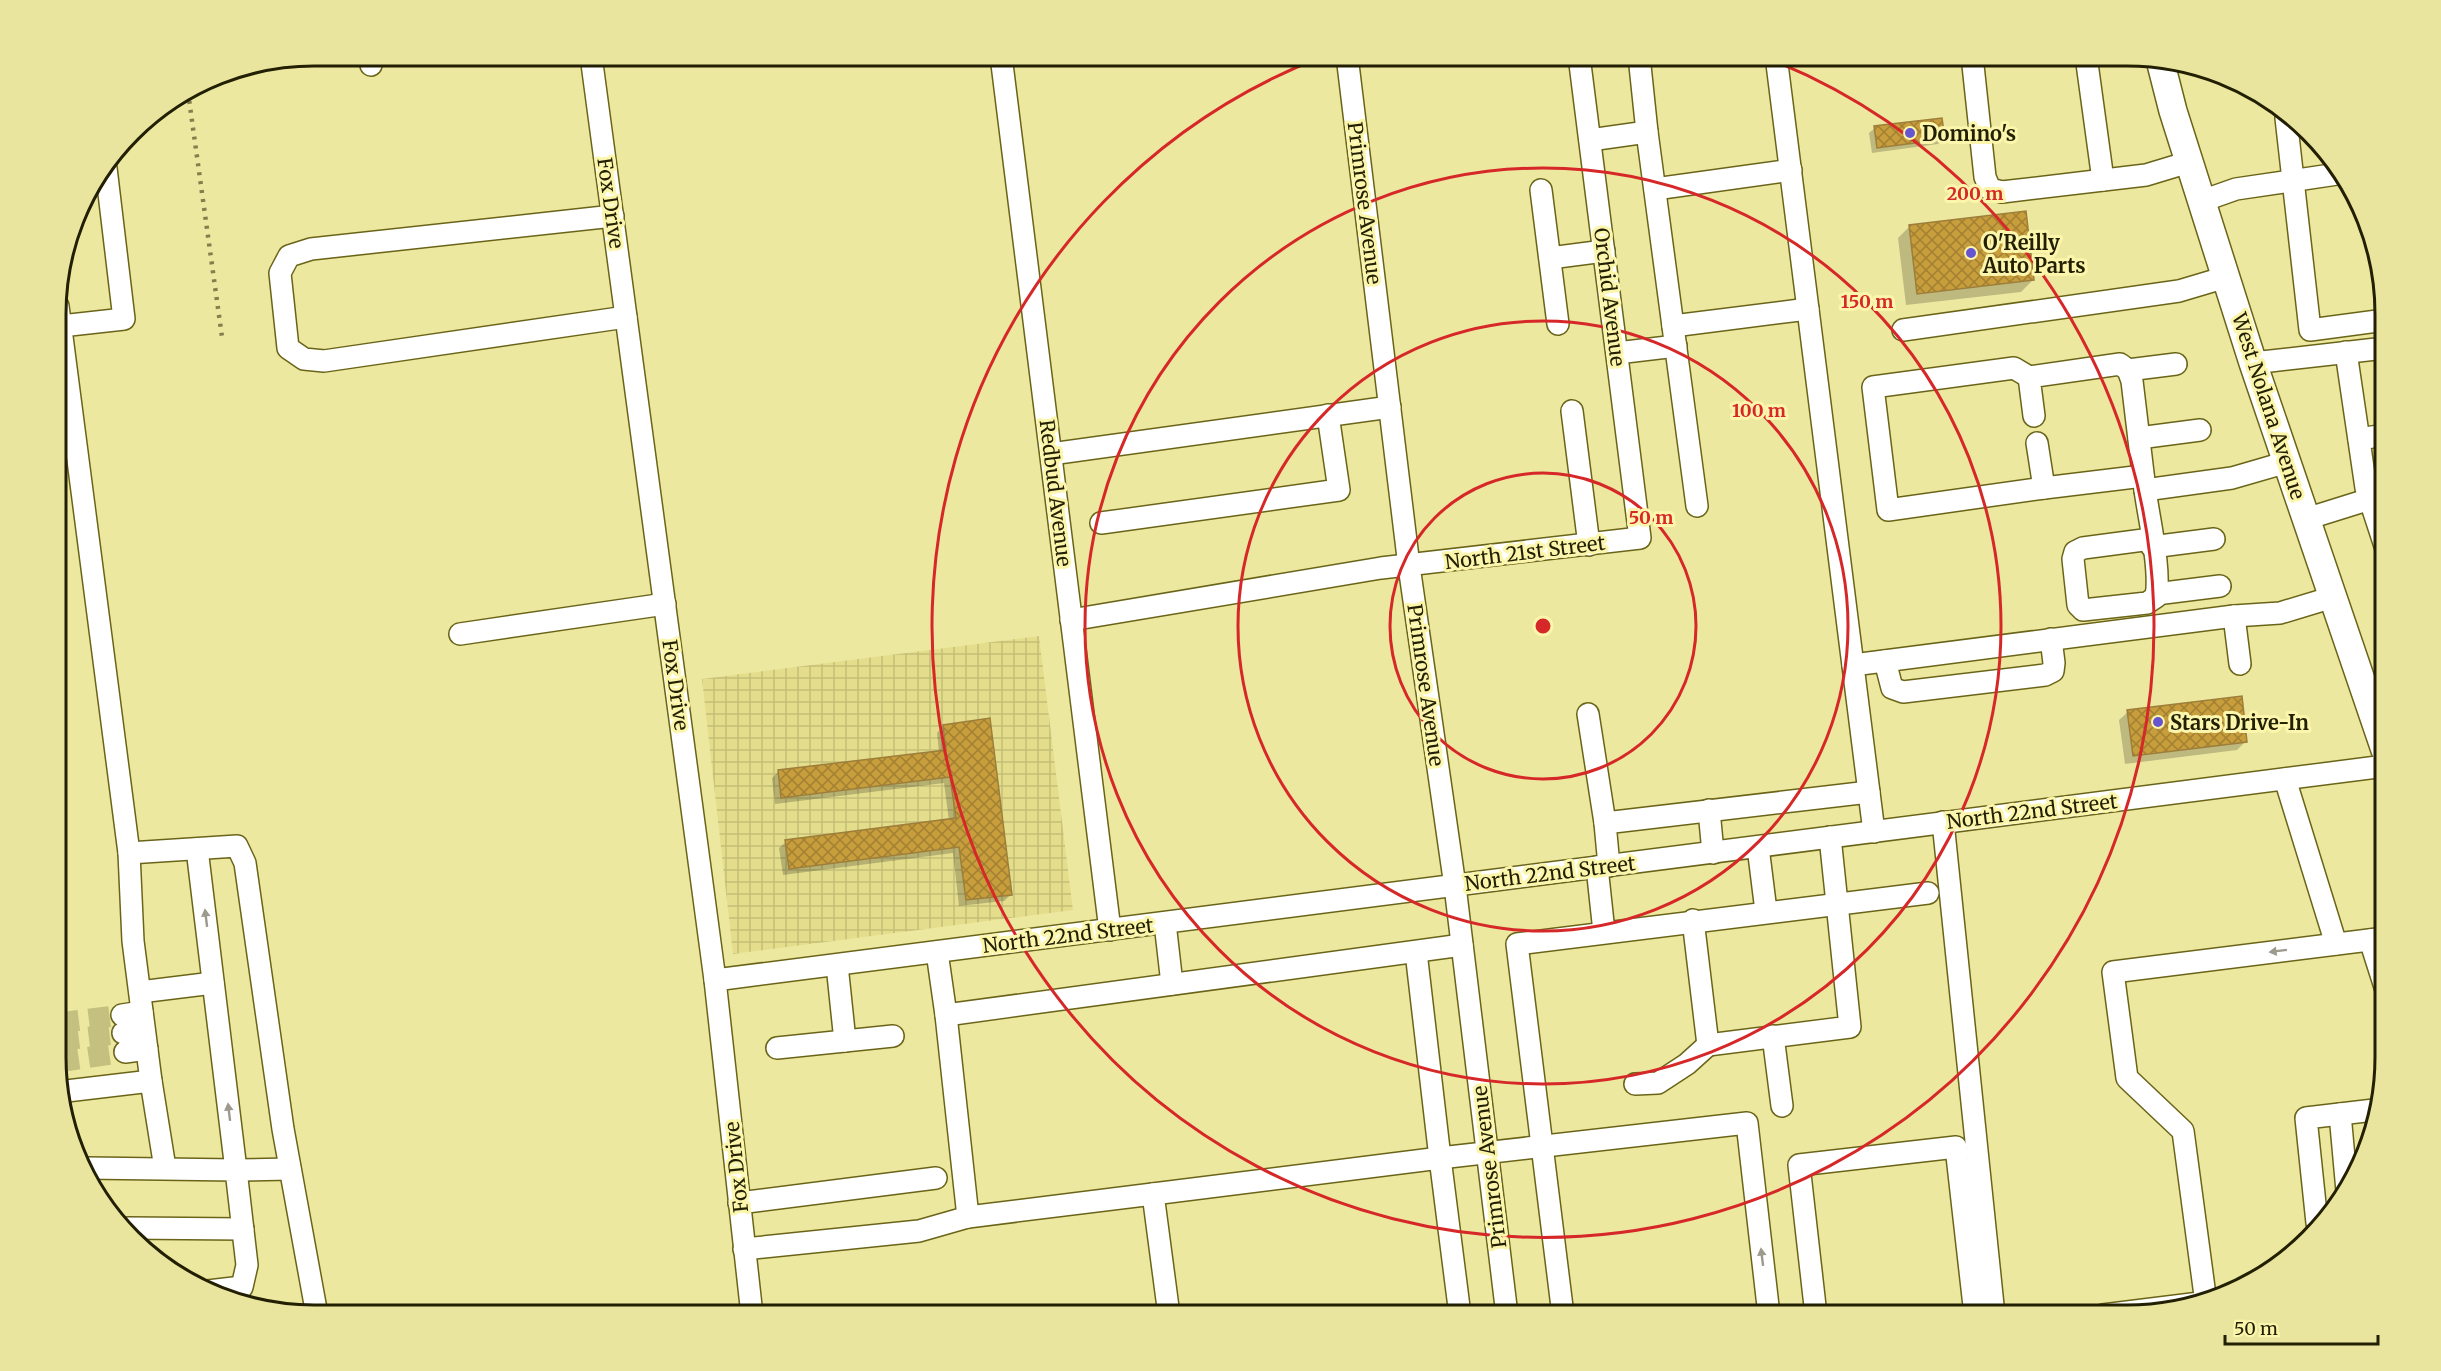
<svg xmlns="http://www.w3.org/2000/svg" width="2441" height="1371" viewBox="0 0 2441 1371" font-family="Merriweather,serif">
	<defs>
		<pattern id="industrial-grid" width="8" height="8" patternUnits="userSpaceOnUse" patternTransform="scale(1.5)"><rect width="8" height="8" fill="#e4de8c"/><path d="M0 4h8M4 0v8" fill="none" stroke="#c3be77"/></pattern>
		<pattern id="building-cross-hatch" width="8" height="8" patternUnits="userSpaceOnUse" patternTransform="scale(1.5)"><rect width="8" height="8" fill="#c89e3d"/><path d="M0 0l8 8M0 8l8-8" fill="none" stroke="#a28031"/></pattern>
	</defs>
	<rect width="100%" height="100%" fill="#ede89f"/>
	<path fill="url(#industrial-grid)" d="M 1039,636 L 1073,910 L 733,954 L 702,679 Z"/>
	<g fill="#0003">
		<path d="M 1875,128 L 1944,139 L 1938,144 L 1872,153 L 1869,133 Z"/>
		<path d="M 1909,227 L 2033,280 L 2021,292 L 1906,305 L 1898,238 Z"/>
		<path d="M 2128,712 L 2246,741 L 2237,750 L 2125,764 L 2119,720 Z"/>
		<path d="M 943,726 L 1011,894 L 1004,901 L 959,906 L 953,853 L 783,875 L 779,848 L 786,842 L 949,821 L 944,783 L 775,804 L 772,778 L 778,772 L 939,752 L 937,733 Z"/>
	</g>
	<g fill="url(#building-cross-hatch)" stroke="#9d7f3b" stroke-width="1.5">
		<path d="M 1942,118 L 1945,139 L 1877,148 L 1874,126 Z"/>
		<path d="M 2026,211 L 2034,280 L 1917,294 L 1909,225 Z"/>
		<path d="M 2242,696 L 2247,742 L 2133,756 L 2127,710 Z"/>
		<path d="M 990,718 L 1012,895 L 966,900 L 959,847 L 789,869 L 785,840 L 956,818 L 950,777 L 781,798 L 778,770 L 946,750 L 943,725 Z"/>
	</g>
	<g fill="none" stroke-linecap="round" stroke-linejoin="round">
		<g stroke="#c4c080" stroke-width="21" stroke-dasharray="21 10" stroke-linecap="butt">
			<path d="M 58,1023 L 122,1015"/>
			<path d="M 58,1041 L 123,1033"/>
			<path d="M 58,1062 L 125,1052"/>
		</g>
		<g stroke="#6a6419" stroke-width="24">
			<g id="minor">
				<path d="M 370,56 L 371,65"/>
				<path d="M 591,56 L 715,980 L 752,1315"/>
				<path d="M 1001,56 L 1110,930"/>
				<path d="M 1347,56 L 1409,566 L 1455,886 L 1507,1315"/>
				<path d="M 1639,56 L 1647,132"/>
				<path d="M 1776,56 L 1874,832"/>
				<path d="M 1972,56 L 1985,177 L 1990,189 L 2002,192 L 2146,175 L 2189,162"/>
				<path d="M 2086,56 L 2103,180"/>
				<path d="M 2286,118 L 2310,330 L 2385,320"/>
				<path d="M 1590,140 L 1647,132 L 1697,506"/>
				<path d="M 1655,189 L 1791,170"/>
				<path d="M 1541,190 L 1558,324"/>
				<path d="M 2202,201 L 2236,189 L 2344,173"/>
				<path d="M 613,216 L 311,249 L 289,256 L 280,273 L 288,348 L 304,359 L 324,361 L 626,317"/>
				<path d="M 1550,258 L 1604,251"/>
				<path d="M 58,306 L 129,853 L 133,941 L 151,1081 L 58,1092"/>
				<path d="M 61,326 L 124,319 L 106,168"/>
				<path d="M 1673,326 L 1808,309"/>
				<path d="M 1903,330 L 2179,291 L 2226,277"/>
				<path d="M 2346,352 L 2366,488 L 2385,546"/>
				<path d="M 1617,353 L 1676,346"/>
				<path d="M 2253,363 L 2385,348"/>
				<path d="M 2128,370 L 2176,364"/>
				<path d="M 2029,377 L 2014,368 L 1873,387 L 1888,510 L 2044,488"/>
				<path d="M 1572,411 L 1589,545"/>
				<path d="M 2034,416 L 2029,377 L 2120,364 L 2128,370 L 2132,381 L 2145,490 L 2232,478 L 2287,462"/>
				<path d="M 2139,438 L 2200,430"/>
				<path d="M 2359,439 L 2385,435"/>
				<path d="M 2037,443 L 2044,488 L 2143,476"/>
				<path d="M 1051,454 L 1390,407"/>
				<path d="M 2145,490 C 2149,519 2161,570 2156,597 L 2147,603 L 2083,610 L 2078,605 L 2073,559 L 2075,552 L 2083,548 L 2151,539"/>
				<path d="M 2306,519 L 2370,499 L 2385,497"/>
				<path d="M 1101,523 L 1339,490 L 1328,415"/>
				<path d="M 2152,547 L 2214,539"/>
				<path d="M 2156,594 L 2220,586"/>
				<path d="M 2234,616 L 2240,664"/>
				<path d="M 1071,620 L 1381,568 L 1640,538 L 1579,56"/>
				<path d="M 460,634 L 665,604"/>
				<path d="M 1885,661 L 1892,688 L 1903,692 L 2045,675 L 2053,671 L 2054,663 L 2051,639"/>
				<path d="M 1853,665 L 2234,616 L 2280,613 L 2333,597"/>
				<path d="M 1588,714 L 1605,823"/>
				<path d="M 2285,779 L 2336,944"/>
				<path d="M 1709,810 L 1713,853"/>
				<path d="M 1943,822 L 1994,1315"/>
				<path d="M 1758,847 L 1766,911"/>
				<path d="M 197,849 L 236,1170 L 290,1169"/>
				<path d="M 129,853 L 237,846 L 245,863 L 283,1129 L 317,1315"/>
				<path d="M 1609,866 L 1605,823 L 1869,792"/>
				<path d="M 1597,867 L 1604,932"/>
				<path d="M 1693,920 L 1708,1045 L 1850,1027 L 1830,837"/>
				<path d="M 1165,923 L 1172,984"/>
				<path d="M 2370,940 L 2385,987"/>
				<path d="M 937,952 L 946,1015 L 1462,945"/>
				<path d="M 1416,952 L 1440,1158 L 1747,1123 L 1769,1315"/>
				<path d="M 837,965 L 845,1041"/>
				<path d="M 715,980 L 2385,766"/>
				<path d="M 140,992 L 213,983"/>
				<path d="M 122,1015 L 142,1012"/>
				<path d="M 946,1015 L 968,1217 L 1153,1194"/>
				<path d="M 123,1033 L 144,1031"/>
				<path d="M 1773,1036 L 1782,1106"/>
				<path d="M 777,1048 L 893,1036"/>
				<path d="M 125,1052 L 147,1049"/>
				<path d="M 151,1081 L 165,1168"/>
				<path d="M 1635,1084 L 1658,1083 L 1687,1064 L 1708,1045"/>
				<path d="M 2340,1114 L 2347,1191"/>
				<path d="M 87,1168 L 236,1170 L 247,1265 L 242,1287 L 208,1291"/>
				<path d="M 739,1203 L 936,1178"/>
				<path d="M 2317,1223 L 2306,1118 L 2374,1110"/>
				<path d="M 128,1228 L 243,1229"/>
				<path d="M 744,1249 L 919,1231 L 968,1217"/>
				<path d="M 2206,1303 L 2183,1131 L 2127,1078 L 2113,972 L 2385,938"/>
				<path d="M 1169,1315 L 1153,1194 L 1440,1158 L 1460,1315"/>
				<path d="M 1563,1315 L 1517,944 L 1928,893"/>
				<path d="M 1816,1315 L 1799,1165 L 1956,1147 L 1975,1315"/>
				<path d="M 2103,1315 L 2208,1302"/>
			</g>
		</g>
		<g stroke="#6a6419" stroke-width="30">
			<path id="major" d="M 2160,60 L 2173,111 L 2253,363 L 2385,750"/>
		</g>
		<use href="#minor" stroke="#fff" stroke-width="21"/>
		<use href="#major" stroke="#fff" stroke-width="27"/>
		<path stroke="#837f4d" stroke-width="4.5" stroke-dasharray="3 6" stroke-linecap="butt" d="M 188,92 L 222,337"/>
	</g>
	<defs><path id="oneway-solid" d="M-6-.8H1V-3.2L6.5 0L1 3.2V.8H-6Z" transform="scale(1.5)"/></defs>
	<g fill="#9c9a8d">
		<use href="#oneway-solid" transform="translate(206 918) rotate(-97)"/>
		<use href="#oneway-solid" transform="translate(2278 951) rotate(173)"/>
		<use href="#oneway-solid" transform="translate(229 1112) rotate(-97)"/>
		<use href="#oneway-solid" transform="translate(1762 1257) rotate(-97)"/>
	</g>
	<g fill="none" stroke="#d62828" stroke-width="3">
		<circle cx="1543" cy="626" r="153"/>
		<circle cx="1543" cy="626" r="305"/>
		<circle cx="1543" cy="626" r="458"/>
		<path d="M1762 56A611 611 0 1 1 1324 56"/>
	</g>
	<g fill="#6655ce" stroke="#fbf6ac" stroke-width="2">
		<circle cx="1910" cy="133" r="6"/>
		<circle cx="1971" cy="253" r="6"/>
		<circle cx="2158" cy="722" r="6"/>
	</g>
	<g text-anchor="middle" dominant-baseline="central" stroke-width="6" stroke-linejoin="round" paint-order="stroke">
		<g font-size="20" font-weight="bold" fill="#221f02" stroke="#fbf6ac" text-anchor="start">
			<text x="1922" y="133">Domino's</text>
			<text x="1983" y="242">O'Reilly<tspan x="1983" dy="23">Auto Parts</tspan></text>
			<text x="2170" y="722">Stars Drive-In</text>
		</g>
		<g font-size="20" fill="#221f02" stroke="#fbf6ac">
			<text transform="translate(611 203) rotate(82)">Fox Drive</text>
			<text transform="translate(1365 203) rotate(83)">Primrose Avenue</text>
			<text transform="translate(1610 297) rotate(83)">Orchid Avenue</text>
			<text transform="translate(2269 406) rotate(72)">West Nolana Avenue</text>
			<text transform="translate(1056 493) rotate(83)">Redbud Avenue</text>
			<text transform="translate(1525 552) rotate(-7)">North 21st Street</text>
			<text transform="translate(676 685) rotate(82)">Fox Drive</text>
			<text transform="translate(1426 685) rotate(82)">Primrose Avenue</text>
			<text transform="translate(2032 811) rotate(-7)">North 22nd Street</text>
			<text transform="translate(1550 873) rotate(-7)">North 22nd Street</text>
			<text transform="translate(1068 935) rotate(-7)">North 22nd Street</text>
			<text transform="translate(736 1167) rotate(-96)">Fox Drive</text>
			<text transform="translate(1489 1167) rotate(-97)">Primrose Avenue</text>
		</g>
	</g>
	<path d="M0 0H2441V1371H0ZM314 66H2127A248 248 0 0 1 2375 314V1057A248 248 0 0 1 2127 1305H314A248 248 0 0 1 66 1057V314A248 248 0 0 1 314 66Z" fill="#eae59e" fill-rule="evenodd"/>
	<path fill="none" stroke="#221f02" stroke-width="3" d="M314 66H2127A248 248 0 0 1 2375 314V1057A248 248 0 0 1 2127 1305H314A248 248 0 0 1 66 1057V314A248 248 0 0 1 314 66Z"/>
	<circle cx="1543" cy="626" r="9" fill="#d62828" stroke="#fbf6ac" stroke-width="3"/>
	<g font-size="18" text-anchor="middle" font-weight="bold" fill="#d62828" stroke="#fbf6ac" stroke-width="6" stroke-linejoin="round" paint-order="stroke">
		<text x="1975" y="200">200 m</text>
		<text x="1867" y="308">150 m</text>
		<text x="1759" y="417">100 m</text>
		<text x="1651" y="524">50 m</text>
	</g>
	<path d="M2225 1335v9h153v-9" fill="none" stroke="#221f02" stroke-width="3"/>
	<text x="2234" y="1335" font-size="18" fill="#221f02" stroke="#fbf6ac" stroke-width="4.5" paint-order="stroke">50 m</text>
</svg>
